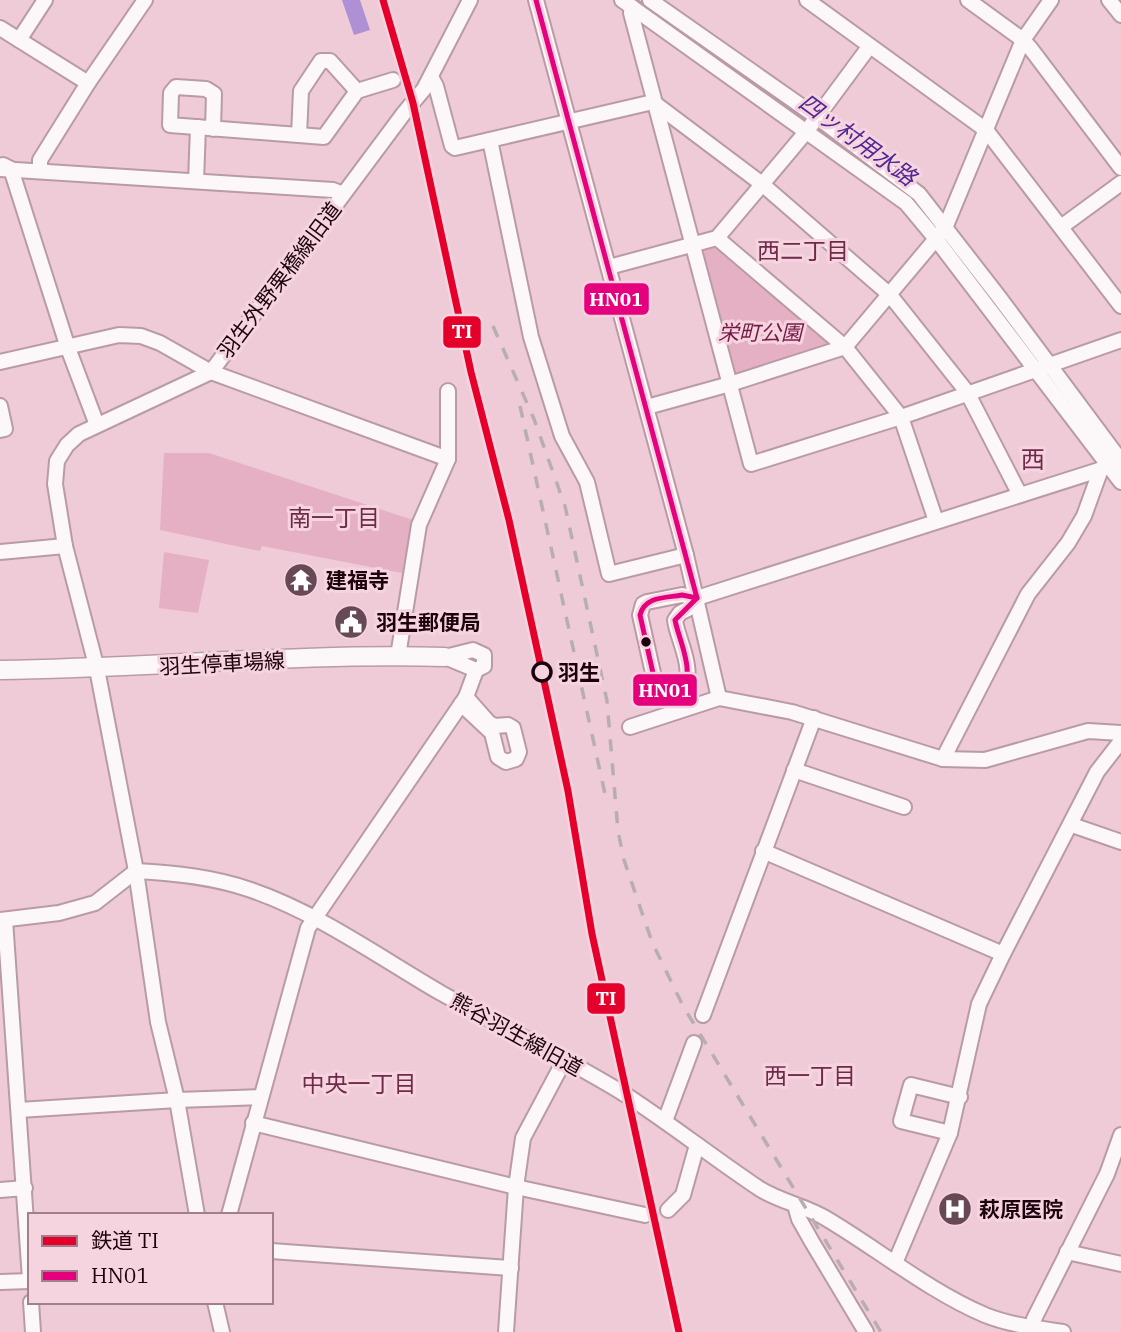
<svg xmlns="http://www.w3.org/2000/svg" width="1121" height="1332" viewBox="0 0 1121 1332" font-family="'IBM Plex Serif','Noto Sans JP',serif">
	<rect width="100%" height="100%" fill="#eecbd7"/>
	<g fill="#e5b0c3">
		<path d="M 715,243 L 836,346 L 734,380 L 699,249 Z"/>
		<path d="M 164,453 L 209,453 L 416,521 L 407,574 L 262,546 L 260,551 L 160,530 Z"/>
		<path d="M 164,552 L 209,560 L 198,613 L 159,608 Z"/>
	</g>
	<path fill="#ae90d4" d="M 342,0 L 360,0 L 370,30 L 354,35 Z"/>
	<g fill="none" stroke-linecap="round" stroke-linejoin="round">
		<g stroke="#ae90d4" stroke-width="3.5">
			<path d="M 636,0 L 808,123"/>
			<path d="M 814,128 L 898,189"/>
			<path d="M 910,198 L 935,226"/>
			<path d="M 944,238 L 967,268"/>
		</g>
		<g stroke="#b99ba6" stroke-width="18">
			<g id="minor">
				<path d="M 536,0 L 686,555 L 719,698"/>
				<path d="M 622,0 L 906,203 L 936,239 L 1121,482"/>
				<path d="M 650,0 L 817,117 L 919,194 L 999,297 L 1121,461"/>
				<path d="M 807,0 L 986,130 L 1121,306"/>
				<path d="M 968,0 L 1023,40 L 1031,49 L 1121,168"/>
				<path d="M 1109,0 L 1121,15"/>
				<path d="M 632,7 L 631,13 L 751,464 L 901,417 L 1121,340"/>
				<path d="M 0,28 L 88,83"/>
				<path d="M 19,40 L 45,0"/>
				<path d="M 431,77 L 436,86 L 452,146 L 455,148 L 653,102 L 762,184 L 890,295 L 967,392 L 1020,495"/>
				<path d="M 213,129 L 214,94 L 206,89 L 176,87 L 171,93 L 170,125 C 221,129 272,133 324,137 L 357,91 L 393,80"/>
				<path d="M 299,135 L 301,91 L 321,61 L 330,61 L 357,91"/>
				<path d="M 490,140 L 531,337 L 562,436 L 587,482 L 609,574 L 686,555"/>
				<path d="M 3,165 L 11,169 L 68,348 L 97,425"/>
				<path d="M 0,169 L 333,190 L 343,194"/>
				<path d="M 40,170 L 40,160 L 88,83 L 145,0"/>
				<path d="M 196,181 L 198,127"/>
				<path d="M 1061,227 L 1121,183"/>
				<path d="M 717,238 L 845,347 L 901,417 L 936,521"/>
				<path d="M 609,267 L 717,238 L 806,132 L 869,47"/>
				<path d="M 0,362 L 119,335 L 141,336 L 160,343 L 211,372 L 448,459"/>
				<path d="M 0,406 L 5,429 L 0,430"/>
				<path d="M 647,407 L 730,384 L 845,347 L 945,228 L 1023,40 L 1051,0"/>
				<path d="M 0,552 L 65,546"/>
				<path d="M 697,598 L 688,609 L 680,613 L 675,620 C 676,637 702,681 676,689 C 670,691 665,690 659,688 L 655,682 L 640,615 L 643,604 L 647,602 L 682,595 L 697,598 L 1121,463"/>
				<path d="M 473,650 L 484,655 L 484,666 L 476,670 L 445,657 Z"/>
				<path d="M 398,656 L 419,525 L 448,459 L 448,391"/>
				<path d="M 461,704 L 492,733 L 498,757 L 506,762 L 516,759 L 519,752 L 513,728 L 508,725 L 495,726 L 489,723 L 466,697"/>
				<path d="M 630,727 L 719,698 L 792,712 L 943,759 L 985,760 L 1088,731 L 1121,733"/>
				<path d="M 943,759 L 1028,594 L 1068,543 L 1084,516 L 1101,469"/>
				<path d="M 794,770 L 904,807"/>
				<path d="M 1072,825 L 1121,842"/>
				<path d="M 763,851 L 1003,954"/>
				<path d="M 136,871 C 175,873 214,877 251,890 C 318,913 379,957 441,993 C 502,1027 566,1058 626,1095 C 672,1125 715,1159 760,1189 C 781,1202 806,1206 827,1219 C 879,1250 929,1291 985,1315 C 1010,1325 1037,1328 1063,1332"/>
				<path d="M 0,920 L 59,913 L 95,903 L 136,871"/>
				<path d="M 5,920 L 30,1279"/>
				<path d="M 703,1015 L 814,718"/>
				<path d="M 19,1110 L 177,1100 L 261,1097"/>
				<path d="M 665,1121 L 694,1043"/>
				<path d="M 253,1123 L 516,1187 L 645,1215"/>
				<path d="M 950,1133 L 901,1121 L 911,1085 L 960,1097"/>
				<path d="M 0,1190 L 25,1188"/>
				<path d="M 795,1205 L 799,1219 L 812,1242 L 866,1332"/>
				<path d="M 668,1210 L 683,1195 L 697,1145"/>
				<path d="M 197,1215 L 177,1100 L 158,1022 L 136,871 L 97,669 L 65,546 L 55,484 L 57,461 L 67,445 L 79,434 L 211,372 L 404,113 L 424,89 L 470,0"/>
				<path d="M 229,1215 L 308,928 L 466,697 L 476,670"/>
				<path d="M 271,1251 L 511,1268"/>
				<path d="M 1067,1252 L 1121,1264"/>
				<path d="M 895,1263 L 950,1133 L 979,1004 L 1003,954 L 1097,772 L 1121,741"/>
				<path d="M 0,1282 L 30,1281"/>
				<path d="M 31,1302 L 33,1332"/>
				<path d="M 215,1302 L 222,1332"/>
				<path d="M 1032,1327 L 1034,1319 L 1107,1174 L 1121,1135"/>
				<path d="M 506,1332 L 516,1187 L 523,1138 L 565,1059"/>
			</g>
		</g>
		<g stroke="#b99ba6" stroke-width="21">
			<path id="major" d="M 0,670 C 148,668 296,653 445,657"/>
		</g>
		<use href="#minor" stroke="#fcf7f9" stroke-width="14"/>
		<use href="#major" stroke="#fcf7f9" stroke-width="18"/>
		<g stroke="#b8aeb2" stroke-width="3.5" stroke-dasharray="12 12" stroke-linecap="butt">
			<path d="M 493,326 L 534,419 L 565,506 L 607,701 L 618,831 L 624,860 L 652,942 L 683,1006 L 881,1332"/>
			<path d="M 520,406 L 607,803"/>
		</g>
		<g stroke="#f6d4df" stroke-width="10">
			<g id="bus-1">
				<path d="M 536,0 L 697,598"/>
				<path d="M 682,595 L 697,598 L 675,620 C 679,643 706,691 664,690 L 655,682 L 640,615 C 645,596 666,598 682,595 Z"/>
			</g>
		</g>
		<use href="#bus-1" stroke="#e5007d" stroke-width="5"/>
		<g stroke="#f6d4df" stroke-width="12">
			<path id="rail-1" d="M 383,0 L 413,103 L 471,372 L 509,520 L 568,791 L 592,934 L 679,1332"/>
		</g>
		<use href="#rail-1" stroke="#e4002b" stroke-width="7"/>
	</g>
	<defs>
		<g id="temple-disc" transform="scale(1.75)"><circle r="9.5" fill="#664954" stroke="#f6d4df"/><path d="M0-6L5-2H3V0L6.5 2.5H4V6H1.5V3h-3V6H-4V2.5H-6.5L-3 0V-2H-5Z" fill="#fff"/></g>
		<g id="civic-disc" transform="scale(1.75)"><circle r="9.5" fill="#664954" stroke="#f6d4df"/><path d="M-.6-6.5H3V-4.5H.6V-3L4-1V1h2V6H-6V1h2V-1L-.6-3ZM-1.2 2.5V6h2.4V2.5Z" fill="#fff"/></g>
		<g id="hospital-disc" transform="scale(1.75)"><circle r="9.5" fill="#664954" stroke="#f6d4df"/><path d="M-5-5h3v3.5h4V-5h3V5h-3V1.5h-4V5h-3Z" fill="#fff"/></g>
	</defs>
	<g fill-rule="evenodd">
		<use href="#temple-disc" x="301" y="580"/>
		<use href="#civic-disc" x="351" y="622"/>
		<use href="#hospital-disc" x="955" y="1209"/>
	</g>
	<circle fill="#1c030d" stroke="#f6d4df" stroke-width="2.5" cx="646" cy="642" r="6"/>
	<circle fill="#f6d4df" stroke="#1c030d" stroke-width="3.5" cx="542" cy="672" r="9"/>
	<g text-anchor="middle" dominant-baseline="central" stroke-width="6" stroke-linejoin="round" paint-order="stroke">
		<g font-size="21" fill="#1c030d" stroke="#f6d4df">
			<text transform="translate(279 280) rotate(-53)">羽生外野栗橋線旧道</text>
			<text transform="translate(222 663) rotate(-3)">羽生停車場線</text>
			<text transform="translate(517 1034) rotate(29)">熊谷羽生線旧道</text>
		</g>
		<g font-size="21" font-style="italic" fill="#751946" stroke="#f6d4df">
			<text x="760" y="332">栄町公園</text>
		</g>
		<g font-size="21" font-weight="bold" fill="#1c030d" stroke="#f6d4df" text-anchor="start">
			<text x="326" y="580">建福寺</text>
			<text x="376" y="622">羽生郵便局</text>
			<text x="979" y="1209">萩原医院</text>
		</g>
		<g font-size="21" font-weight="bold" fill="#1c030d" stroke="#f6d4df" text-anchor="start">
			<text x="558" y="672">羽生</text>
		</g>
		<g font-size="23" font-style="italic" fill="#512792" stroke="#f6d4df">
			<text transform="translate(858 139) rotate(36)">四ッ村用水路</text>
		</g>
		<g font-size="23" fill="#6e2a48" stroke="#f6d4df">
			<text x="803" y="250">西二丁目</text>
			<text x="334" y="517">南一丁目</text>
			<text x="810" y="1075">西一丁目</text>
			<text x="359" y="1083">中央一丁目</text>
		</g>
		<g font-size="24" fill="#6e2a48" stroke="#f6d4df">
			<text x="1033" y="459">西</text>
		</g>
	</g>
	<g stroke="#f6d4df" stroke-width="2.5">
		<rect x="583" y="282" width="67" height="34" rx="7" fill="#e5007d"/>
		<rect x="442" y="315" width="40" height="34" rx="7" fill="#e4002b"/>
		<rect x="632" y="673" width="66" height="34" rx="7" fill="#e5007d"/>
		<rect x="586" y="982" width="40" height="33" rx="7" fill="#e4002b"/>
	</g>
	<g font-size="19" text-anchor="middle" font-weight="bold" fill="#fff">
		<text x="616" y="306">HN01</text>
		<text x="462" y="338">TI</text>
		<text x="665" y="697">HN01</text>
		<text x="606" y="1005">TI</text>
	</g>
	<rect x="28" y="1213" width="245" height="91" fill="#f6d4df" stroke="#9f808b" stroke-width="2"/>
	<rect x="42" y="1236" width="35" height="10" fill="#e4002b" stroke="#9f808b" stroke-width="2"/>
	<text x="91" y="1248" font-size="21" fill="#1c030d">鉄道 TI</text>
	<rect x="42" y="1271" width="35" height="10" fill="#e5007d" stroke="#9f808b" stroke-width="2"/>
	<text x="91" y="1283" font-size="21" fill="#1c030d">HN01</text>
</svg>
